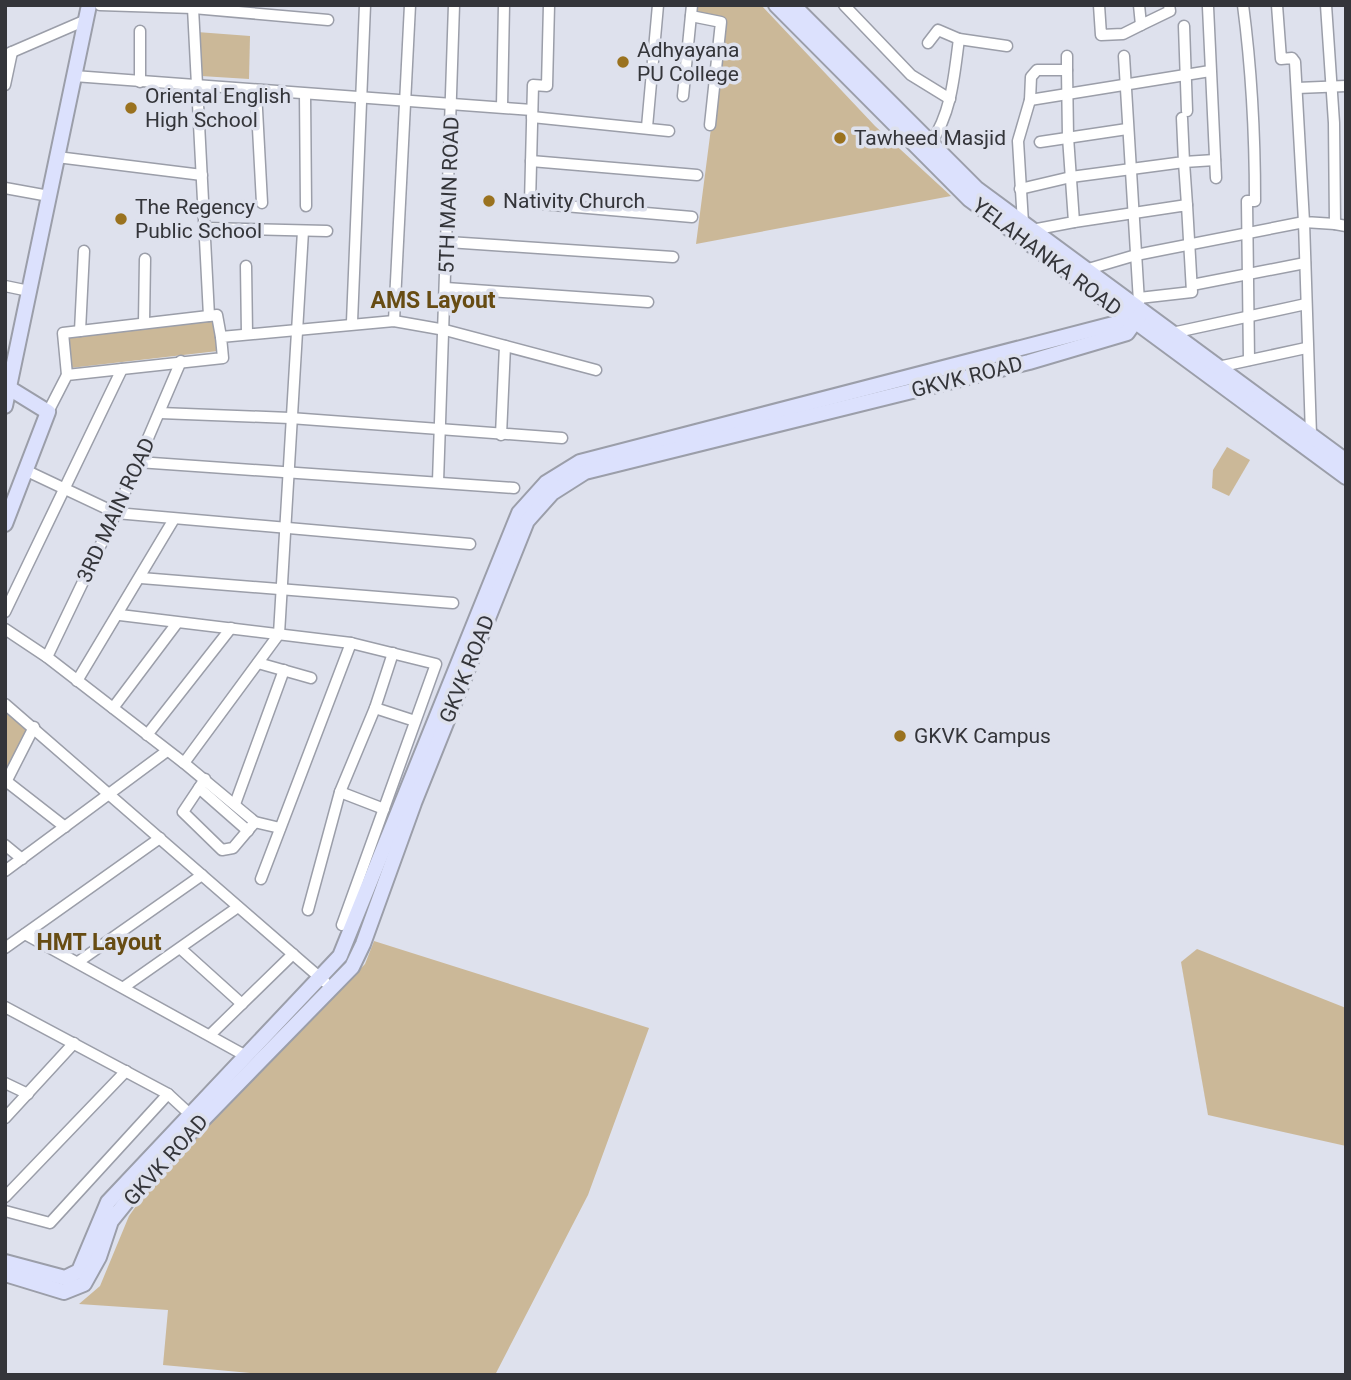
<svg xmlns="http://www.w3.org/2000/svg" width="1351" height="1380" viewBox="0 0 1351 1380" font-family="Roboto,sans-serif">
	<rect width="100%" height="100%" fill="#dee1ed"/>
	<g fill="#cbb898">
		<path d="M 696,5 L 761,5 L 875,126 L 951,196 L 696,244 L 725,20 L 695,12 Z"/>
		<path d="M 197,32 L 250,36 L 249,79 L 201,76 Z"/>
		<path d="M 214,320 L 218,351 L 70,368 L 66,337 Z"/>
		<path d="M 1227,447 L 1250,460 L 1229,496 L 1212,488 L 1213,470 Z"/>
		<path d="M 7,709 L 31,728 L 5,778 L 5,712 Z"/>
		<path d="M 374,941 L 649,1028 L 588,1195 L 495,1375 L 272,1375 L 163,1365 L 168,1310 L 79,1304 L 100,1286 L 129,1216 L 156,1178 L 365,964 Z"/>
		<path d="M 1197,949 L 1346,1008 L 1346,1146 L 1208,1115 L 1181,962 Z"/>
	</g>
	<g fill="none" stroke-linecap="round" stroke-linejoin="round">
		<g stroke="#9b9ea9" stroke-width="13">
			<g id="minor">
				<path d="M 100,5 L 193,8 L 328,20"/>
				<path d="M 549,5 L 547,86 L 533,85 L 530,203 L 692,217"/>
				<path d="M 844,5 L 911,75 L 950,99"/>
				<path d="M 1099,5 L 1101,35 L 1123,34 L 1141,25"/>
				<path d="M 1139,5 L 1141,25 L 1170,11 L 1169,5"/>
				<path d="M 1243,5 C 1252,73 1255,133 1255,201 L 1247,201 L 1249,360"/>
				<path d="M 1277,5 L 1281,59 L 1292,58 L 1295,62 L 1304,222 L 1335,224 L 1334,123 L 1326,5"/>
				<path d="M 1208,7 L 1216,178"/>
				<path d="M 193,8 L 209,316"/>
				<path d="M 691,16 L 721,22 L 710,125"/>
				<path d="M 1184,26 L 1187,111"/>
				<path d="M 928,43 L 938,30 L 959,39"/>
				<path d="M 5,55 L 86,20"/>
				<path d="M 1124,56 L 1139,302"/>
				<path d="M 1067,70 L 1067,56"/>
				<path d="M 74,76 L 532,110"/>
				<path d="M 140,82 L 140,31"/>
				<path d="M 5,85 L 12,52"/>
				<path d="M 1297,88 L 1346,86"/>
				<path d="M 256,91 L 262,203"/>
				<path d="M 305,94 L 306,206"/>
				<path d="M 683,96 L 692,5"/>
				<path d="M 1030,100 L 1210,71"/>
				<path d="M 502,106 L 504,5"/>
				<path d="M 532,117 L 669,131"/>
				<path d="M 647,127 L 658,5"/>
				<path d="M 1040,142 L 1127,129"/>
				<path d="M 931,143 C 952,111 954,76 959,39 L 1007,46"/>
				<path d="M 57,157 L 202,175"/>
				<path d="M 531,161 L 697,175"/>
				<path d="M 5,188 L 49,196"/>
				<path d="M 1020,189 L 1071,177 L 1184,162 L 1182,118"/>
				<path d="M 1187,205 L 1184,162 L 1215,160"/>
				<path d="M 1074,222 L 1187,205 L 1192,292 L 1139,298"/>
				<path d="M 1023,223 L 1018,141 L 1030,100 L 1031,77 L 1037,70 L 1067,70 L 1068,137 L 1074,222 L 1032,230"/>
				<path d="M 1335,224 L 1346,226"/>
				<path d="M 205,228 L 327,231"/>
				<path d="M 448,242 L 673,257"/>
				<path d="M 246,266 L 247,334"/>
				<path d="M 1085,270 L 1136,255 L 1304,222 L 1311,435"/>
				<path d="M 1192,285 L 1305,263"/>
				<path d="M 5,286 L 29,291"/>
				<path d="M 446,288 L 648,302"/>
				<path d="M 394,321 L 410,5"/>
				<path d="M 352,322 L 365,5"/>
				<path d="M 144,323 L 145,259"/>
				<path d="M 80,331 L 84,251"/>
				<path d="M 1172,333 L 1306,304"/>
				<path d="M 1218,367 L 1306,348"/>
				<path d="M 67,375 L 63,333 L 217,315 L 221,337"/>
				<path d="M 48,412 L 67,375 L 223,358 L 221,337 L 394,321 L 445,330 L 596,370"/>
				<path d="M 160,413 L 290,418 L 562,438"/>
				<path d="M 501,435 L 505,346"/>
				<path d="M 138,462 L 514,488"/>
				<path d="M 27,471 L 116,513 L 470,544"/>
				<path d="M 438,482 L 454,5"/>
				<path d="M 141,578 L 453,603"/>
				<path d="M 5,612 L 122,369"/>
				<path d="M 120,615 L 351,643 L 436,664 L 342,925"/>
				<path d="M 5,629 L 47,657 L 184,763 L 255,822 L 280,828"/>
				<path d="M 47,657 L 116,513 L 181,361"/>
				<path d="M 258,663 L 311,678"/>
				<path d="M 77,681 L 174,519"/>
				<path d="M 5,704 L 325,982"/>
				<path d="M 113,708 L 177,623"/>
				<path d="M 375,708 L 415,721"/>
				<path d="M 147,735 L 231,628"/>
				<path d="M 184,763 L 279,634 L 303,231"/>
				<path d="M 205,779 L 183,812 L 222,850 L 233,848 L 255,822"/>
				<path d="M 6,781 L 65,827"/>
				<path d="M 5,784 L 34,727"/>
				<path d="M 199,788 L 248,831"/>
				<path d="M 340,792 L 384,809"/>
				<path d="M 235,804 L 284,670"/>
				<path d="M 5,845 L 22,859"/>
				<path d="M 5,871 L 167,751"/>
				<path d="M 261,879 L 351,643"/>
				<path d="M 308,910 L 340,792 L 375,708 L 393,653"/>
				<path d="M 25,934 L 246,1056"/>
				<path d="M 5,948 L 160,838"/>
				<path d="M 181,949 L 242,1004"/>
				<path d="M 78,962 L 202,875"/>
				<path d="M 124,987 L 238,907"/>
				<path d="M 5,1007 L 168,1094 L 194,1118"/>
				<path d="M 210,1035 L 293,954"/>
				<path d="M 5,1083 L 28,1094"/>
				<path d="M 5,1118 L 74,1043"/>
				<path d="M 5,1197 L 126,1071"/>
				<path d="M 5,1211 L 50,1223 L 168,1094"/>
			</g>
		</g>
		<g stroke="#9b9ea9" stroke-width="18">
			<g id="secondary">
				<path d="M 776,5 L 969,199 L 1346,477"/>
				<path d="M 793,5 L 977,189 L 1346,461"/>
				<path d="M 5,406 L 89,5"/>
				<path d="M 5,524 L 48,412 L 9,388"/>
				<path d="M 5,1262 L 65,1278 L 79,1271 L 108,1202 L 340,956 L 519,513 L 546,483 L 580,462 L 1121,322 L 1135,307"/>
				<path d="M 5,1274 L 64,1292 L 84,1284 L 99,1257 L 111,1221 L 144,1180 L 352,967 L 363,944 L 414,803 L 527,521 L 552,493 L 585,472 L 1029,362 L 1127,333 L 1142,312"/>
			</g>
		</g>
		<use href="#minor" stroke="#fff" stroke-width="10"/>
		<use href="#secondary" stroke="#dce1fd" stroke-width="14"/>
	</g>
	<g fill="#9a721f" stroke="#dee1ed" stroke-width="2.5">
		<circle cx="623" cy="62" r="7"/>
		<circle cx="131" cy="108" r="7"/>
		<circle cx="840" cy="138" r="7"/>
		<circle cx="489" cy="201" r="7"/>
		<circle cx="121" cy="219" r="7"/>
		<circle cx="900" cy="736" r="7"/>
	</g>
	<g text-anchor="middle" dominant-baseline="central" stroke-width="7" stroke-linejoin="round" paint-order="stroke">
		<g font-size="21" fill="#34353a" stroke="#dee1ed" text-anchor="start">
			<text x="637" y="50">Adhyayana<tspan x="637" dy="24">PU College</tspan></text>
			<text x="145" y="96">Oriental English<tspan x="145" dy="24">High School</tspan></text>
			<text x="854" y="138">Tawheed Masjid</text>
			<text x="503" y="201">Nativity Church</text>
			<text x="135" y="207">The Regency<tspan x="135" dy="24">Public School</tspan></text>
			<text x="914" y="736">GKVK Campus</text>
		</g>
		<g font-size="21" fill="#34353a" stroke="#dee1ed">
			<text transform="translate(449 195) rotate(-88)">5TH MAIN ROAD</text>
			<text transform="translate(1047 257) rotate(37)">YELAHANKA ROAD</text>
			<text transform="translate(967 377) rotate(-14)">GKVK ROAD</text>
			<text transform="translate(116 510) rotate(-65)">3RD MAIN ROAD</text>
			<text transform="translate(467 669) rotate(-68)">GKVK ROAD</text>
			<text transform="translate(166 1160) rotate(-48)">GKVK ROAD</text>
		</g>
		<g font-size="23" font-weight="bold" fill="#674c13" stroke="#dee1ed">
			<text x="433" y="300">AMS Layout</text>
			<text x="99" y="942">HMT Layout</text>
		</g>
	</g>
	<rect width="1351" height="1380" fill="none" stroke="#34353a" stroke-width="14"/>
</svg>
